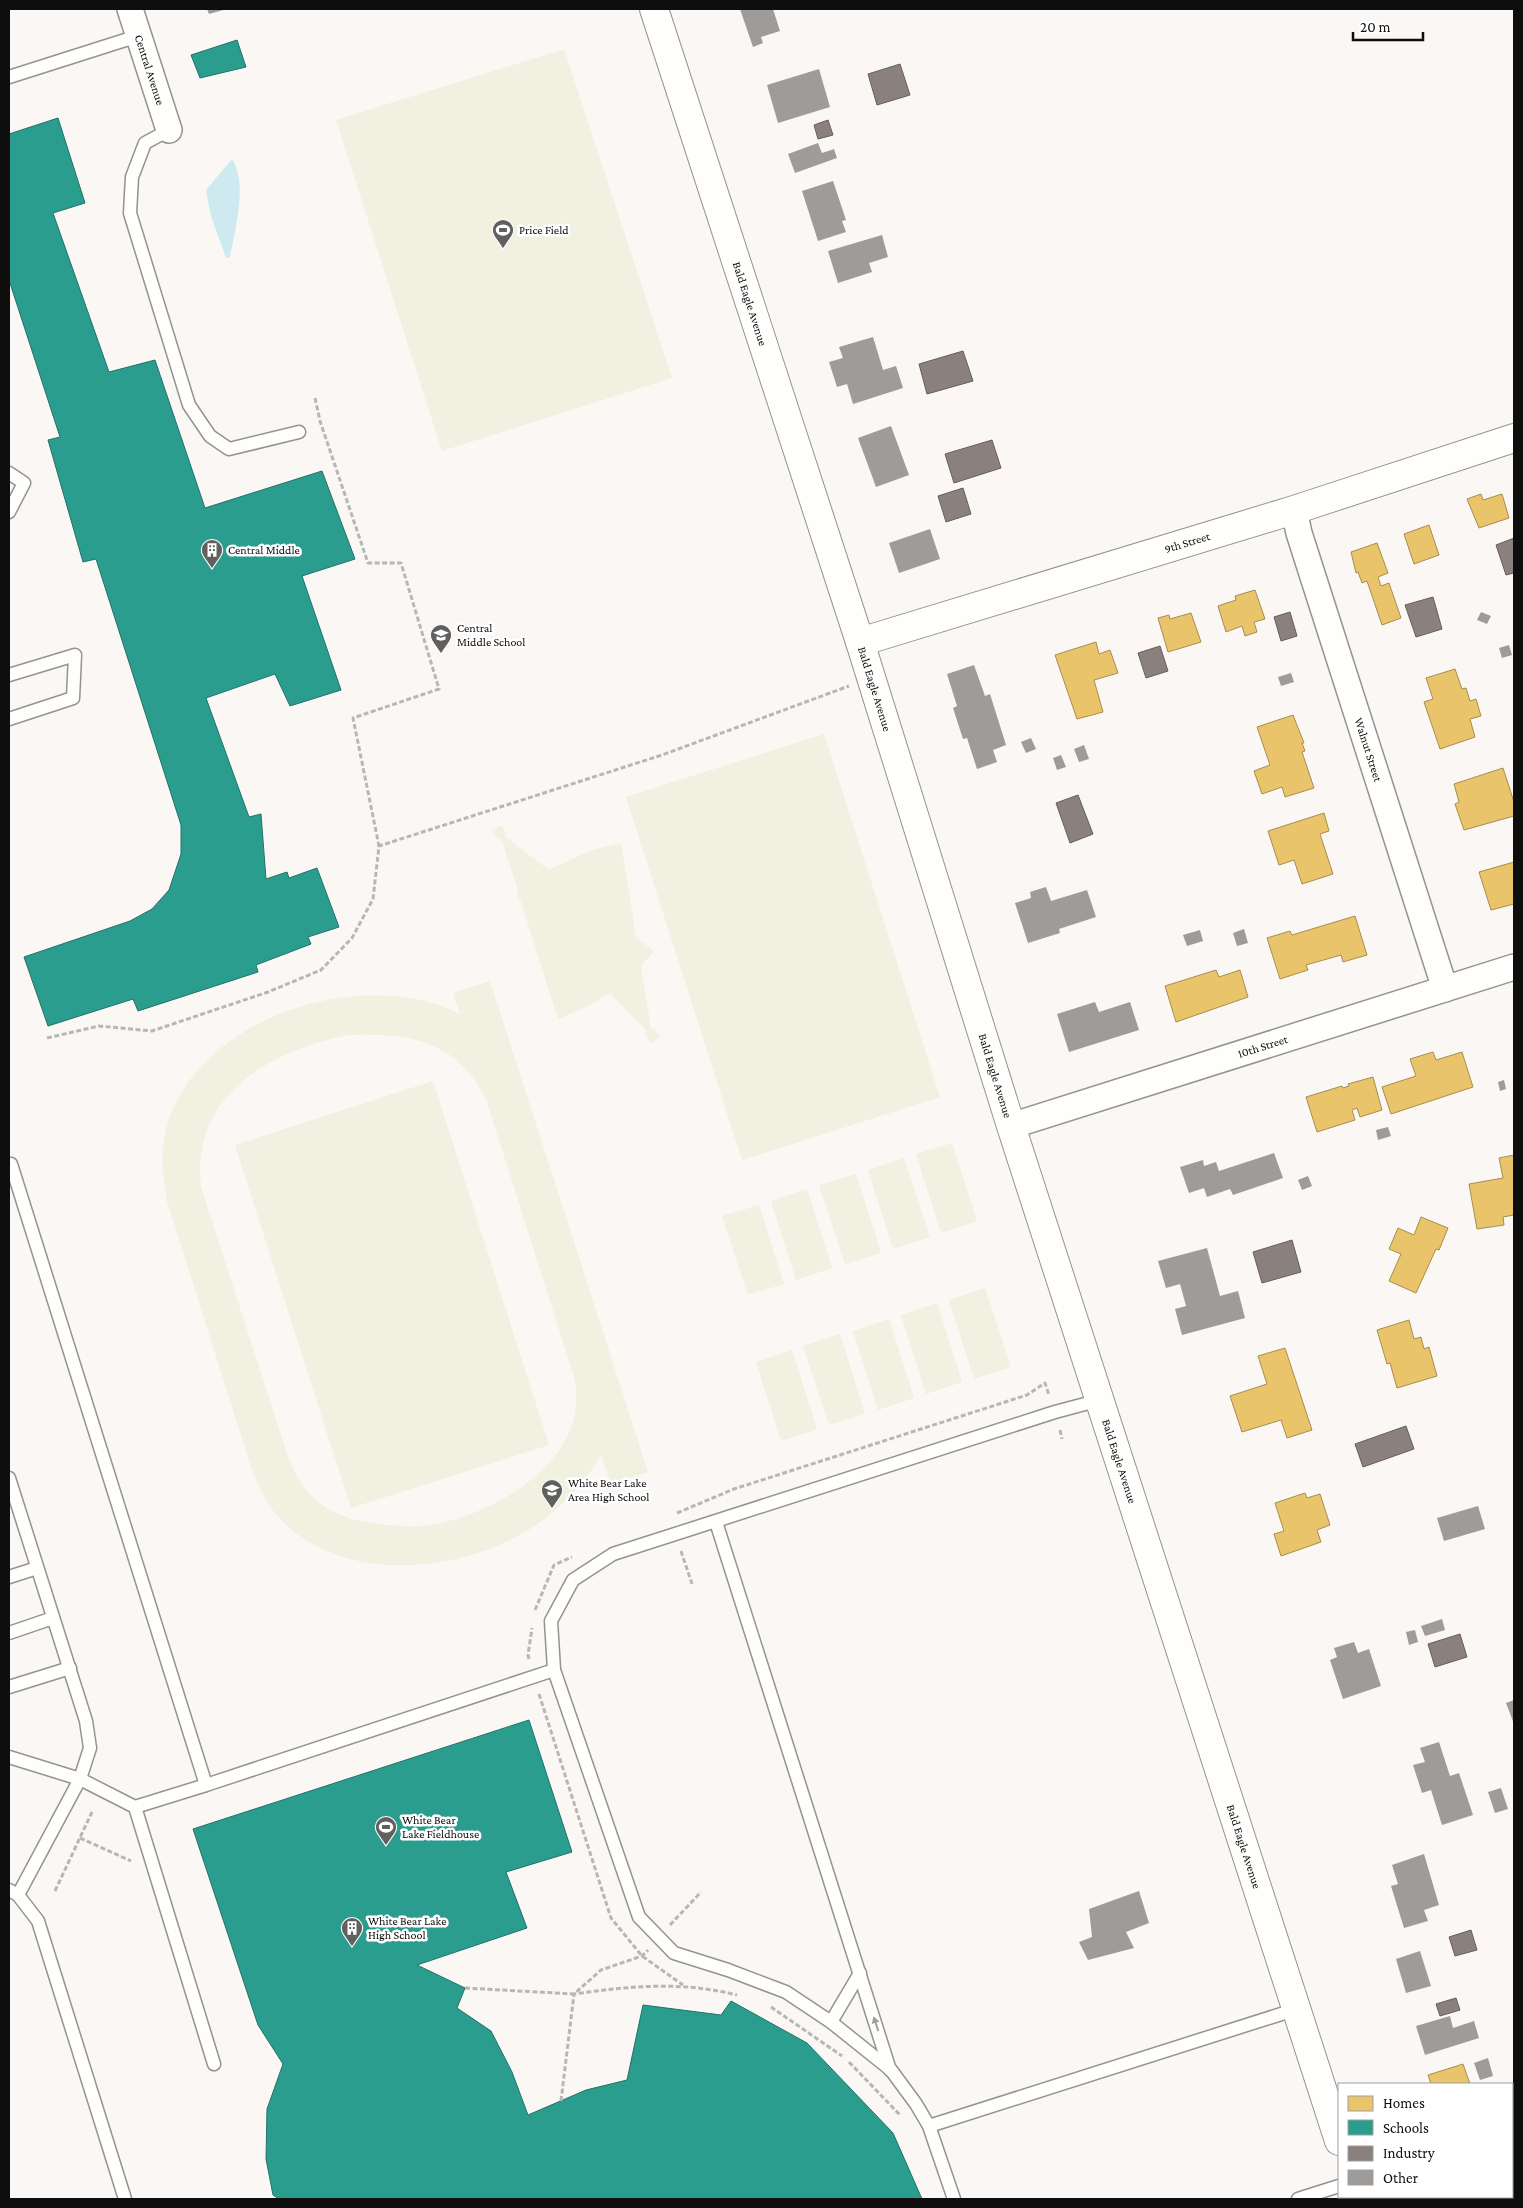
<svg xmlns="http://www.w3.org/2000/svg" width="1523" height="2208" viewBox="0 0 1523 2208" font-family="'Crimson Pro',serif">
	<rect width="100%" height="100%" fill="#faf7f4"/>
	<g fill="#f0f1e0" fill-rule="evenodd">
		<path d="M 564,49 L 672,378 L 442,451 L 336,120 Z"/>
		<path d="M 824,734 L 940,1097 L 742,1160 L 626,797 Z"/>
		<path d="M 501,825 L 506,834 L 504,836 L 549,870 L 589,851 L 621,843 L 636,937 L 654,951 L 641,966 L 651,1029 L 654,1028 L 660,1038 L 650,1043 L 645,1032 L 647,1031 L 610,993 L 590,1005 L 558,1019 L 521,902 L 516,896 L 519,894 L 501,838 L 498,839 L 492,831 Z"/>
		<path d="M 490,981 L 648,1472 L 611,1484 L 601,1455 C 582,1489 552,1517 518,1536 C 445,1575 333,1582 275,1513 C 265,1500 258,1485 252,1470 L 167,1201 C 161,1171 160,1140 172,1111 C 214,1012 367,967 460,1014 L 453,993 ZM 348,1035 C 409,1033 456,1039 486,1099 L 575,1380 C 577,1394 577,1409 573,1422 C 556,1477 486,1516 432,1525 C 418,1527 402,1526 387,1525 C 363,1523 339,1518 320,1503 C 304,1491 295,1475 288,1457 L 201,1187 C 190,1096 270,1050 348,1035 Z"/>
		<path d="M 433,1081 L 549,1445 L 351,1508 L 235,1145 Z"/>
		<path d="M 952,1143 L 977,1221 L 941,1233 L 916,1154 Z"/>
		<path d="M 904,1158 L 930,1237 L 893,1249 L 868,1170 Z"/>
		<path d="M 856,1174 L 881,1253 L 845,1264 L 819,1185 Z"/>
		<path d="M 807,1189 L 832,1268 L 796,1280 L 771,1201 Z"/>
		<path d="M 759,1205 L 784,1284 L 748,1295 L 722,1216 Z"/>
		<path d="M 985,1288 L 1011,1367 L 974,1379 L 949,1300 Z"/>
		<path d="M 937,1303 L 962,1382 L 926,1394 L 901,1315 Z"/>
		<path d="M 889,1319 L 914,1398 L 878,1410 L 853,1331 Z"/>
		<path d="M 840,1334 L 865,1414 L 829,1425 L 803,1346 Z"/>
		<path d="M 792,1350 L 817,1429 L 781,1441 L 756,1362 Z"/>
	</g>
	<path fill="#ceeaf0" d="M 232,159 C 248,184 235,229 230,257 L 226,258 L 211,216 L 206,190 Z"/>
	<g fill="#e9c46a" stroke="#a78d4e">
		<path d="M 1481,494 L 1483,500 L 1502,494 L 1509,518 L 1479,528 L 1467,499 Z"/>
		<path d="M 1429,525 L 1439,555 L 1414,564 L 1404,534 Z"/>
		<path d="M 1377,543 L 1388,573 L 1378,577 L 1381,586 L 1389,583 L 1401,618 L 1382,625 L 1367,581 L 1362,583 L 1358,572 L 1356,573 L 1351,552 Z"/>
		<path d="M 1255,590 L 1265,619 L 1254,622 L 1257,632 L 1245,636 L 1242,626 L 1226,632 L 1218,606 L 1236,600 L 1235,596 Z"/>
		<path d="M 1191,613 L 1201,642 L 1168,652 L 1158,618 L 1169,615 L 1170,619 Z"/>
		<path d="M 1096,642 L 1099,654 L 1110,650 L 1118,673 L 1094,680 L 1103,712 L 1077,719 L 1055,655 Z"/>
		<path d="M 1455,669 L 1462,689 L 1466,688 L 1470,701 L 1476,699 L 1481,716 L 1470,719 L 1475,737 L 1440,749 L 1424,702 L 1433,699 L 1426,678 Z"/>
		<path d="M 1293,715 L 1304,743 L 1302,743 L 1305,751 L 1302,752 L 1314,788 L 1285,797 L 1282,787 L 1262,794 L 1254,771 L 1270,765 L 1257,727 Z"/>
		<path d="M 1503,768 L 1514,802 L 1514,816 L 1464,830 L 1455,804 L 1459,802 L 1454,784 Z"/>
		<path d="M 1324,813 L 1329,831 L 1320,834 L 1333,874 L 1302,884 L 1294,860 L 1279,865 L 1268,831 Z"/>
		<path d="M 1514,862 L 1514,904 L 1491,910 L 1479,872 Z"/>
		<path d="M 1355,916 L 1367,955 L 1343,962 L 1341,955 L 1306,965 L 1308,970 L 1280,979 L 1267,938 L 1290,931 L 1292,935 Z"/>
		<path d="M 1216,970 L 1219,977 L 1240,970 L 1248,997 L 1176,1022 L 1165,986 Z"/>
		<path d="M 1433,1052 L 1436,1060 L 1462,1052 L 1473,1087 L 1391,1114 L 1382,1087 L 1416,1076 L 1410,1059 Z"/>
		<path d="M 1373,1077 L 1382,1110 L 1360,1117 L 1357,1108 L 1352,1110 L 1355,1120 L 1317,1132 L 1306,1097 L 1342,1086 L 1343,1088 L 1349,1086 L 1348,1084 Z"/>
		<path d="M 1514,1155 L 1514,1215 L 1503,1217 L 1504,1225 L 1477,1229 L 1469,1184 L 1503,1178 L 1499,1158 Z"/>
		<path d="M 1421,1217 L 1448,1228 L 1439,1250 L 1436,1249 L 1416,1293 L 1389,1281 L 1401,1254 L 1389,1249 L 1398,1228 L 1414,1235 Z"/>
		<path d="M 1409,1320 L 1414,1339 L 1421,1337 L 1424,1349 L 1429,1347 L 1437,1376 L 1397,1388 L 1390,1363 L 1387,1364 L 1377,1330 Z"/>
		<path d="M 1285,1348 L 1312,1430 L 1287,1438 L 1281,1420 L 1242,1432 L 1230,1396 L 1267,1384 L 1258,1356 Z"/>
		<path d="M 1305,1493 L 1307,1498 L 1320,1494 L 1330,1525 L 1317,1530 L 1321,1542 L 1281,1556 L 1274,1534 L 1284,1531 L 1275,1503 Z"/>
		<path d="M 1463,2064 L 1470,2084 L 1431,2084 L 1428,2075 Z"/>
	</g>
	<g fill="#2a9d8f" stroke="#227268">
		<path d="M 237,40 L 246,67 L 200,78 L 191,55 Z"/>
		<path d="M 58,118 L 85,203 L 53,213 L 109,372 L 155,360 L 205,508 L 322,471 L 355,559 L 302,576 L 341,690 L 290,706 L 275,674 L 206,698 L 249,817 L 261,814 L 266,879 L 287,872 L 289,878 L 317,868 L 339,927 L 308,937 L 311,944 L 256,965 L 258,972 L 138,1011 L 133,999 L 48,1026 L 24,957 L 130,921 L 152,909 L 169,890 L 181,854 L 181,825 L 96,559 L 83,562 L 48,440 L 60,437 L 9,280 L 9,134 Z"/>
		<path d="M 529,1720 L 572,1852 L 506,1872 L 527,1928 L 417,1965 L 465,1988 L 457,2008 L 491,2031 L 512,2072 L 528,2115 L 586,2090 L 627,2080 L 643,2005 L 721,2015 L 731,2001 L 807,2043 L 893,2133 L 922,2199 L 279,2199 L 273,2195 L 266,2159 L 267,2109 L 283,2064 L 258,2025 L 193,1829 Z"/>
	</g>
	<g fill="#8a817c" stroke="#655e5b">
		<path d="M 900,64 L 910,95 L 877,105 L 868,74 Z"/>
		<path d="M 828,120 L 833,135 L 818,139 L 814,125 Z"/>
		<path d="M 963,351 L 973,381 L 927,394 L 919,364 Z"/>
		<path d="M 992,440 L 1001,468 L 954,483 L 945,454 Z"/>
		<path d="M 963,488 L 971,514 L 946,522 L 938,496 Z"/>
		<path d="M 1514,538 L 1514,573 L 1506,575 L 1496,545 Z"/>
		<path d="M 1433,597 L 1442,629 L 1416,637 L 1405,605 Z"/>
		<path d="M 1290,612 L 1297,636 L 1281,641 L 1274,617 Z"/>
		<path d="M 1160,646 L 1168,671 L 1146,678 L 1138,653 Z"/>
		<path d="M 1078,795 L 1093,834 L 1070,843 L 1056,803 Z"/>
		<path d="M 1292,1240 L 1301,1272 L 1262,1283 L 1253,1252 Z"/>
		<path d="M 1406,1426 L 1414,1449 L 1363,1467 L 1355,1444 Z"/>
		<path d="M 1460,1634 L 1467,1657 L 1435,1667 L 1428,1644 Z"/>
		<path d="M 1471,1930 L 1477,1950 L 1455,1956 L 1449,1937 Z"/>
		<path d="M 1456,1998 L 1460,2010 L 1440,2016 L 1436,2004 Z"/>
	</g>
	<g fill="#9e9b99">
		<path d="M 207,9 L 227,9 L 209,14 Z"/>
		<path d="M 740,9 L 773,9 L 780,31 L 761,37 L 763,43 L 753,47 Z"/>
		<path d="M 819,69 L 830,107 L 778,123 L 767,85 Z"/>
		<path d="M 818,143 L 822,153 L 834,149 L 837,158 L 795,173 L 788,154 Z"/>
		<path d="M 833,181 L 846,220 L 842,221 L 846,232 L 818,241 L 802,191 Z"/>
		<path d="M 882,235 L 888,257 L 869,263 L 872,272 L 838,283 L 828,251 Z"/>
		<path d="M 873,337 L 883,370 L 896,366 L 903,388 L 853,404 L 847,384 L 837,387 L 829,362 L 843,358 L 839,347 Z"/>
		<path d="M 891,426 L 909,475 L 876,487 L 858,438 Z"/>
		<path d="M 930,529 L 940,559 L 899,573 L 889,543 Z"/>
		<path d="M 1481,612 L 1491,616 L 1487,624 L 1477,620 Z"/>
		<path d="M 1509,645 L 1512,655 L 1502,658 L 1499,648 Z"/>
		<path d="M 974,665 L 985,696 L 990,694 L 1006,745 L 993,750 L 997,762 L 977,769 L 967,738 L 963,739 L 953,708 L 957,706 L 947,674 Z"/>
		<path d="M 1291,673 L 1294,682 L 1281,686 L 1278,677 Z"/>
		<path d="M 1031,738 L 1036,749 L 1026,753 L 1021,742 Z"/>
		<path d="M 1084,745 L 1089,759 L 1079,762 L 1074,749 Z"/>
		<path d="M 1061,755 L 1066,767 L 1057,770 L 1053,758 Z"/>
		<path d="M 1046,887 L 1051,901 L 1087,890 L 1096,917 L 1059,929 L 1060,933 L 1028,943 L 1015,903 L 1031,898 L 1030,892 Z"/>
		<path d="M 1244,929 L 1248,943 L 1237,946 L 1233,933 Z"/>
		<path d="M 1200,930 L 1203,941 L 1187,946 L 1183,935 Z"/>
		<path d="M 1095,1002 L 1099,1012 L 1130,1002 L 1139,1030 L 1069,1052 L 1057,1014 Z"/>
		<path d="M 1504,1080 L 1506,1089 L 1500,1091 L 1498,1082 Z"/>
		<path d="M 1388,1127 L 1391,1136 L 1378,1140 L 1376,1130 Z"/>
		<path d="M 1274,1153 L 1283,1178 L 1233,1195 L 1230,1189 L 1207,1197 L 1204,1188 L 1189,1193 L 1180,1167 L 1203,1160 L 1204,1166 L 1216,1162 L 1219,1171 Z"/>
		<path d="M 1308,1176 L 1312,1186 L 1302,1190 L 1298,1180 Z"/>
		<path d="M 1207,1248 L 1220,1296 L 1238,1291 L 1245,1318 L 1182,1335 L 1175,1309 L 1186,1306 L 1180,1284 L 1166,1288 L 1158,1261 Z"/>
		<path d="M 1478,1506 L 1485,1529 L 1444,1541 L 1437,1518 Z"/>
		<path d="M 1442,1619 L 1445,1630 L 1425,1636 L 1421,1626 Z"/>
		<path d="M 1415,1630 L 1418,1642 L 1409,1645 L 1406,1632 Z"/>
		<path d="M 1354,1642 L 1358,1653 L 1369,1649 L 1381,1686 L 1343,1699 L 1330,1660 L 1337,1657 L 1334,1648 Z"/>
		<path d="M 1514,1700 L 1514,1724 L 1506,1703 Z"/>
		<path d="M 1439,1742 L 1450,1776 L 1459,1773 L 1473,1815 L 1442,1825 L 1431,1790 L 1422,1793 L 1413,1765 L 1425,1762 L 1420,1748 Z"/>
		<path d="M 1501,1788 L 1508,1809 L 1495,1813 L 1488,1792 Z"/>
		<path d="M 1424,1854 L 1439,1905 L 1424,1910 L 1428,1921 L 1404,1928 L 1391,1886 L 1398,1884 L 1392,1865 Z"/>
		<path d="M 1139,1891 L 1149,1923 L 1126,1932 L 1134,1948 L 1088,1960 L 1079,1942 L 1092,1937 L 1089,1909 Z"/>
		<path d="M 1420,1951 L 1431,1986 L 1406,1993 L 1396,1959 Z"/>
		<path d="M 1450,2016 L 1453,2028 L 1474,2021 L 1479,2038 L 1425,2055 L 1416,2026 Z"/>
		<path d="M 1488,2058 L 1493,2076 L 1480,2080 L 1474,2063 Z"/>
	</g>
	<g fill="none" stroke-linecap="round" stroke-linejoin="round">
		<g stroke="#949392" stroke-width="15">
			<g id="service">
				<path d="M 9,77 L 138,36"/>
				<path d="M 169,130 L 145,143 L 132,177 L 130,213 L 189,405 L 210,436 L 229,449 L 299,432"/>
				<path d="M 9,473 L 24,483 L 9,512"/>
				<path d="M 9,675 L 75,655 L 73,698 L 9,719"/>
				<path d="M 11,1164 L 206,1785 L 554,1670"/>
				<path d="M 9,1478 L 86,1721 L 90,1748 L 80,1779 L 18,1895"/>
				<path d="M 716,1522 L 890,2070"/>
				<path d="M 9,1577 L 37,1568"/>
				<path d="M 9,1633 L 53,1618"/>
				<path d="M 9,1687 L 70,1668"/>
				<path d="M 9,1757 L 80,1779 L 135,1807 L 206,1785"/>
				<path d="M 135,1807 L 214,2064"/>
				<path d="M 9,1890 L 18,1895 L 38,1921 L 125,2199"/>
				<path d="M 831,2022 L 860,1973"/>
				<path d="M 929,2126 L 1297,2009"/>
				<path d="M 954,2199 L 929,2126 L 916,2104 L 891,2070 L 831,2022 L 786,1992 L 728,1970 L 674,1953 L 639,1917 L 554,1670 L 551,1621 L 573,1580 L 613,1554 L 1055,1412 L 1100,1400"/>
				<path d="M 1298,2199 L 1339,2186"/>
			</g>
		</g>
		<g stroke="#949392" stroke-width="28">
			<g id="minor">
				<path id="s1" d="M 130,9 L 169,130"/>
				<path id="s2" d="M 1294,510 L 1299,533 L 1445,989"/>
				<path id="s3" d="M 1011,1126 L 1514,967"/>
				<path d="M 1512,2131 L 1514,2131"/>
			</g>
		</g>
		<g stroke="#949392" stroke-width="30">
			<g id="tertiary">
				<path id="s4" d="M 654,9 L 860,642 L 1011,1126 L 1339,2141"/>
				<path id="s5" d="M 860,642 L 1294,510 L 1514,438"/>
				<path d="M 1357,2197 L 1358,2199"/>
			</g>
		</g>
		<g stroke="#b8b7b7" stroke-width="3" stroke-dasharray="5 2.5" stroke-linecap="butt">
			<path d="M 315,398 L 320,421 L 368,563 L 401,563 L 439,689 L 353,718 L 379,846"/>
			<path d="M 47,1038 L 99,1026 L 152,1031 L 268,992 L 321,970 L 352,938 L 373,899 L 379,846 L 662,755 L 849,686"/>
			<path d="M 1060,1430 L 1062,1439"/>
			<path d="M 677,1513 L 734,1489 L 1027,1395 L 1045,1383 L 1049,1395"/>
			<path d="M 681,1551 L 692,1584"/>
			<path d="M 535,1610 L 554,1565 L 572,1557"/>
			<path d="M 529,1659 L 528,1655 L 532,1628"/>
			<path d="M 539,1694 L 611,1918 L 642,1956 L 683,1985"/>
			<path d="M 80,1838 L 131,1861"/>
			<path d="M 55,1891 L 92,1812"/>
			<path d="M 670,1925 L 701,1892"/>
			<path d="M 465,1988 L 574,1994 L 601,1970 L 642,1956 L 648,1950"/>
			<path d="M 771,2007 L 842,2056"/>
			<path d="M 849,2062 L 900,2115"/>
			<path d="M 561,2101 L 574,1994 C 631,1986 681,1981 737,1995"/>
		</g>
		<use href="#service" stroke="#fefefd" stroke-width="12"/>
		<use href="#minor" stroke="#fefefd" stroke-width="25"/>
		<use href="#tertiary" stroke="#fefefd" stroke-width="28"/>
	</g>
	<defs><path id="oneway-solid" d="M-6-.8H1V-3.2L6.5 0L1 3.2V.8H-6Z" transform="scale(1.25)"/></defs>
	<use fill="#9e9e9d" href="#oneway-solid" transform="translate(876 2024) rotate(-108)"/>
	<defs>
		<g id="stadium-pin" transform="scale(1.125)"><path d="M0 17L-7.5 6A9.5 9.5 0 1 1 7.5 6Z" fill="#61605e" stroke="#fff"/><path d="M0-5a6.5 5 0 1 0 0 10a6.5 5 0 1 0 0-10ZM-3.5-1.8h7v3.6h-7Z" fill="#fff"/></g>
		<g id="building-pin" transform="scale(1.125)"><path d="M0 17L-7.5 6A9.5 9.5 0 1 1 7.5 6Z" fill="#61605e" stroke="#fff"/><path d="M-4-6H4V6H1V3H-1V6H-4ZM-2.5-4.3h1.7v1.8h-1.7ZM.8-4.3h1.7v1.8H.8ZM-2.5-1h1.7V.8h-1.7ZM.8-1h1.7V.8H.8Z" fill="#fff"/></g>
		<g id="school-pin" transform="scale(1.125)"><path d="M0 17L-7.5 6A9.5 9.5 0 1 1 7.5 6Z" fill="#61605e" stroke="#fff"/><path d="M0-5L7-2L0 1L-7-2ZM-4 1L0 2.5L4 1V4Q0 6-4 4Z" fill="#fff"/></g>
	</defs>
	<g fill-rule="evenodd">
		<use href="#stadium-pin" x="503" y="230"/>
		<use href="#building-pin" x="212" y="550"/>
		<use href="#school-pin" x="441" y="635"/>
		<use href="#school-pin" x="552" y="1490"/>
		<use href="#stadium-pin" x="386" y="1827"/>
		<use href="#building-pin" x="352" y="1928"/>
	</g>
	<g text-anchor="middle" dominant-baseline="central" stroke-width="5" stroke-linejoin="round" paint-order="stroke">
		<g font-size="12" fill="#0e0e0e" stroke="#fff">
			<text stroke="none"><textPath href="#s1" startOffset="64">Central Avenue</textPath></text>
			<text stroke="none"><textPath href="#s4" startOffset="310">Bald Eagle Avenue</textPath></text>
			<text stroke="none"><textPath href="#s5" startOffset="342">9th Street</textPath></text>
			<text stroke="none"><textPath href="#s4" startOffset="715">Bald Eagle Avenue</textPath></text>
			<text stroke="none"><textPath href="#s2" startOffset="251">Walnut Street</textPath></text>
			<text stroke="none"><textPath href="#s3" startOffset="264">10th Street</textPath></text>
			<text stroke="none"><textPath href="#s4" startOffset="1120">Bald Eagle Avenue</textPath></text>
			<text stroke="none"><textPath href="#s4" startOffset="1525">Bald Eagle Avenue</textPath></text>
			<text stroke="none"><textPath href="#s4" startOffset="1930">Bald Eagle Avenue</textPath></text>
		</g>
		<g font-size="12" fill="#0e0e0e" stroke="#fff" text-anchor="start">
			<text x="519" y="230">Price Field</text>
			<text x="228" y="550">Central Middle</text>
			<text x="457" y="628">Central<tspan x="457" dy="14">Middle School</tspan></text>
			<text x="568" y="1483">White Bear Lake<tspan x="568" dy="14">Area High School</tspan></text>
			<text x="402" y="1820">White Bear<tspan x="402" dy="14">Lake Fieldhouse</tspan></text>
			<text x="368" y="1921">White Bear Lake<tspan x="368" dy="14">High School</tspan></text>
		</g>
	</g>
	<rect width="1523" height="2208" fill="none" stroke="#0e0e0e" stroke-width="20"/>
	<rect x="1338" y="2083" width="175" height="115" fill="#ffffff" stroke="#9f9f9f"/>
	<rect x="1348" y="2096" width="25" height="15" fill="#e9c46a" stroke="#9f9f9f"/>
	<text x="1383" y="2108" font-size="15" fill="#0e0e0e">Homes</text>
	<rect x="1348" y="2120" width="25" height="15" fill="#2a9d8f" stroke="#9f9f9f"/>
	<text x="1383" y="2133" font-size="15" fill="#0e0e0e">Schools</text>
	<rect x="1348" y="2146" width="25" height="15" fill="#8a817c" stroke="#9f9f9f"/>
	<text x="1383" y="2158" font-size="15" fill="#0e0e0e">Industry</text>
	<rect x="1348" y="2170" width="25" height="15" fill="#9e9b99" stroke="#9f9f9f"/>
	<text x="1383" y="2183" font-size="15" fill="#0e0e0e">Other</text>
	<path d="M1353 32v8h70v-8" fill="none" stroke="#0e0e0e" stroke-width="2.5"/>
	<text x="1360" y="32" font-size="15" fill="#0e0e0e" stroke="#ffffff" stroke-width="4" paint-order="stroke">20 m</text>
</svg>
